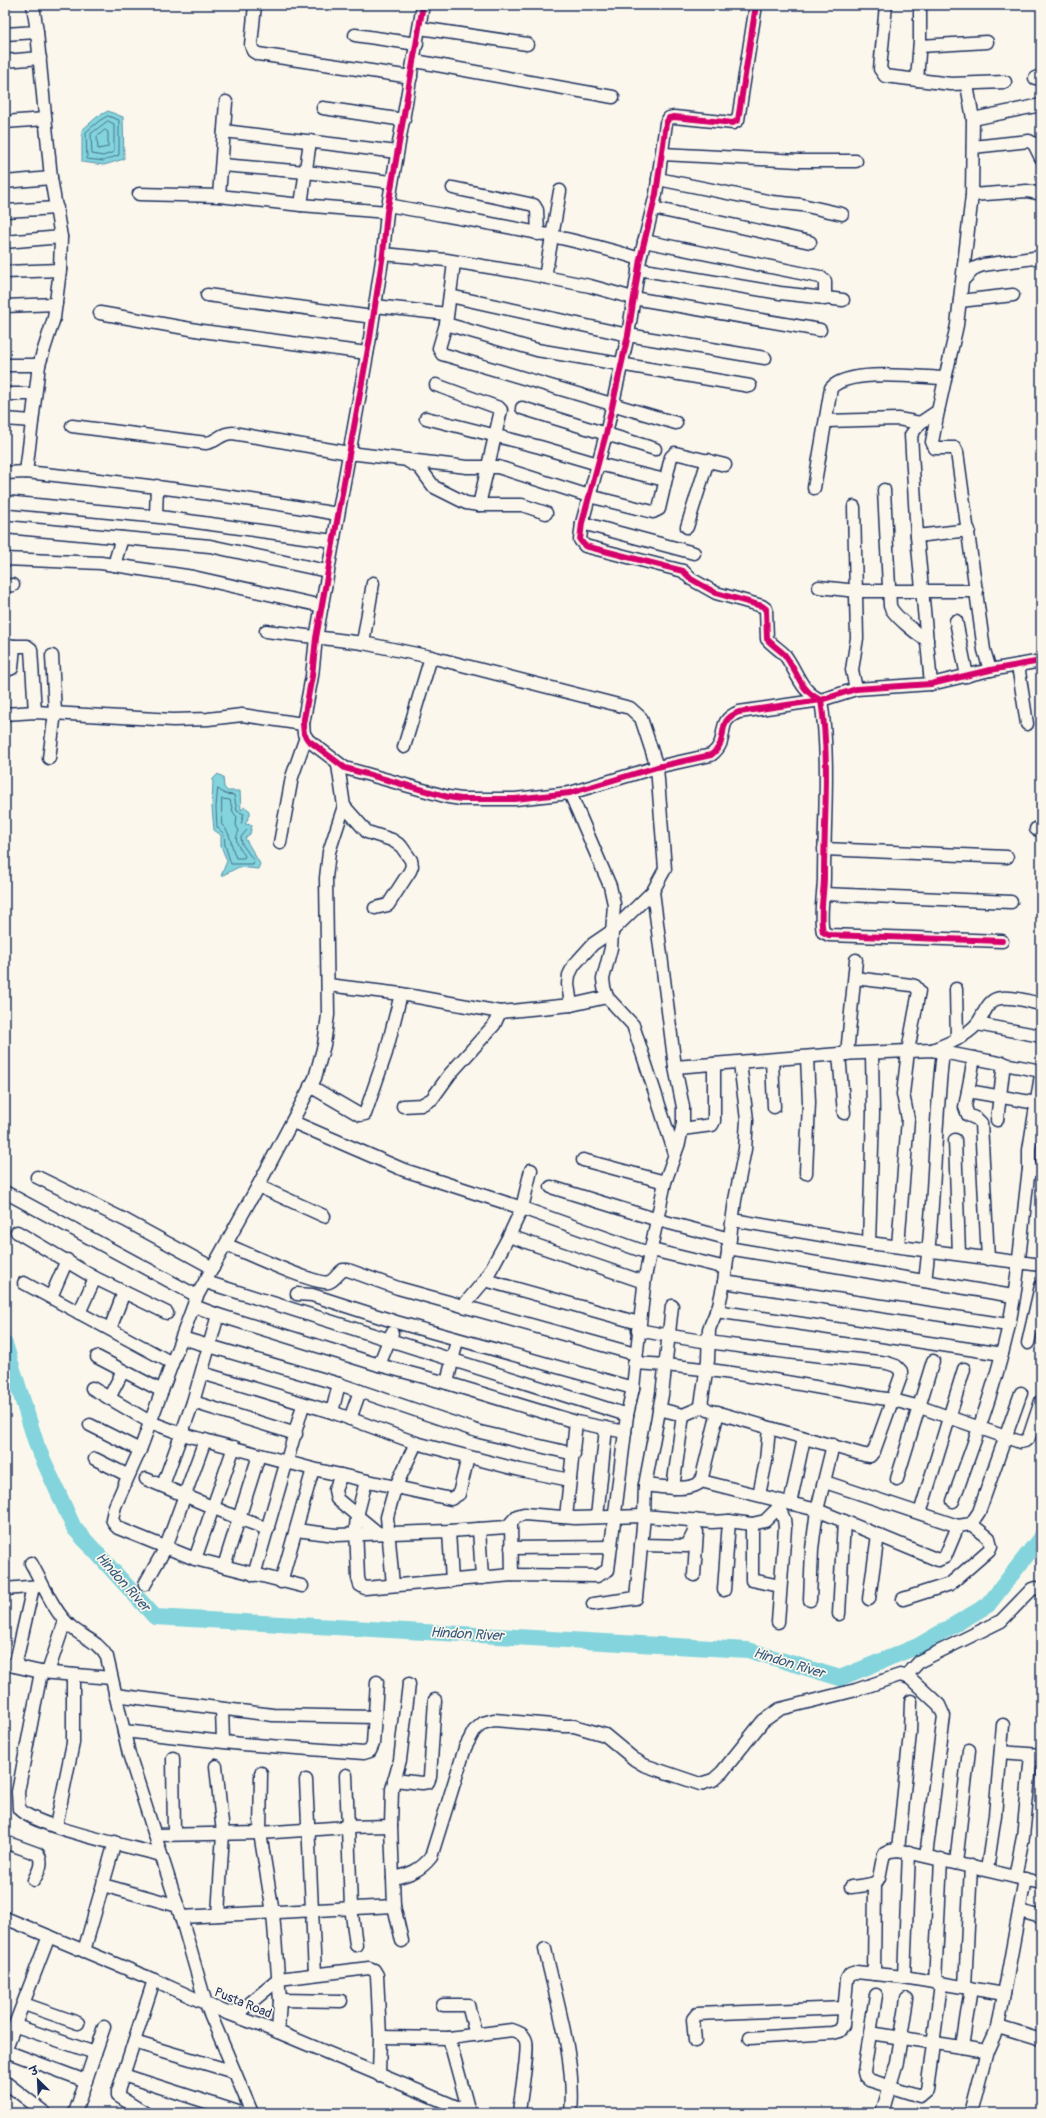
<svg xmlns="http://www.w3.org/2000/svg" width="1046" height="2118" viewBox="0 0 1046 2118" font-family="Pangolin,'Playpen Sans Deva',sans-serif">
	<rect width="100%" height="100%" fill="#fbf7ec"/>
	<filter id="ink" filterUnits="userSpaceOnUse"><feTurbulence type="fractalNoise" baseFrequency=".025" numOctaves="2"/><feDisplacementMap in="SourceGraphic" scale="8" xChannelSelector="R" yChannelSelector="G"/><feConvolveMatrix kernelMatrix="1 2 1 2 8 2 1 2 1" color-interpolation-filters="sRGB"/></filter>
	<g filter="url(#ink)">
		<g fill="#83d4dc" stroke="#5992aa">
			<path d="M 108,111 L 123,117 L 124,159 L 104,165 L 82,162 L 82,130 L 97,117 Z"/>
			<path d="M 218,774 L 223,777 L 224,787 L 227,791 L 240,791 L 241,810 L 245,807 L 250,811 L 250,815 L 245,824 L 252,825 L 250,834 L 245,838 L 260,864 L 258,869 L 239,867 L 221,876 L 227,861 L 221,846 L 221,835 L 214,830 L 212,808 L 213,779 Z"/>
		</g>
		<g fill="none" stroke-linecap="round" stroke-linejoin="round">
			<g stroke="#457190" stroke-width="1">
				<path d="M 108,116 L 119,120 L 119,155 L 103,161 L 87,159 L 86,132 L 99,121 Z"/>
				<path d="M 108,121 L 114,124 L 114,152 L 103,156 L 92,154 L 91,134 Z"/>
				<path d="M 105,130 L 108,132 L 108,147 L 98,149 L 97,137 Z"/>
				<path d="M 218,789 L 225,794 L 234,795 L 237,811 L 244,814 L 241,824 L 247,830 L 241,837 L 242,844 L 254,861 L 253,864 L 231,864 L 225,845 L 224,834 L 217,827 L 216,808 Z"/>
				<path d="M 222,799 L 230,800 L 233,812 L 237,817 L 236,825 L 239,831 C 233,841 239,847 245,856 L 244,858 L 236,858 C 230,845 232,833 222,825 Z"/>
			</g>
			<path stroke="#83d4dc" stroke-width="16" d="M 5,1344 L 37,1446 L 74,1528 L 155,1617 L 748,1650 L 840,1678 L 918,1646 L 988,1605 L 1041,1537"/>
			<g stroke="#1b2f5e" stroke-width="15">
				<g id="minor">
					<path d="M 255,5 L 251,45 L 253,51 L 258,54 L 411,77"/>
					<path d="M 423,5 L 387,212 L 383,254 L 370,338 L 316,638 L 312,676 L 303,724 L 304,734 L 308,740 L 345,768 L 448,797 L 461,799 L 515,799 L 570,793 L 657,767 L 711,755 C 732,739 713,722 739,712 L 821,700 L 856,689 L 931,684 L 990,670 L 1041,661"/>
					<path d="M 756,5 L 738,120 L 733,123 L 674,117 L 669,118 L 666,123 L 656,194 L 640,259 L 628,335 L 606,434 L 582,523 L 580,540 L 585,546 L 683,571 L 691,579 L 716,593 L 762,606 L 766,609 L 767,639 C 772,645 779,649 784,654 C 797,670 800,692 821,700 C 830,758 824,819 824,877 C 824,894 819,915 823,932 L 829,935 L 1002,941"/>
					<path d="M 886,5 L 880,69 L 885,76 L 951,84 L 1005,82"/>
					<path d="M 420,28 L 527,44"/>
					<path d="M 5,34 L 37,32 L 33,5"/>
					<path d="M 355,35 L 417,44"/>
					<path d="M 920,46 L 987,42"/>
					<path d="M 5,61 L 40,58"/>
					<path d="M 415,61 L 613,97"/>
					<path d="M 1035,78 L 1041,76"/>
					<path d="M 917,80 L 920,40 L 920,5"/>
					<path d="M 323,108 L 404,120"/>
					<path d="M 973,119 L 1041,105"/>
					<path d="M 5,122 L 45,119"/>
					<path d="M 224,131 L 397,152"/>
					<path d="M 973,147 L 1029,141 L 1034,144 L 1041,158"/>
					<path d="M 662,154 L 799,161 L 856,161"/>
					<path d="M 222,165 L 306,172 L 391,182"/>
					<path d="M 658,179 L 772,202 L 802,205 L 842,214"/>
					<path d="M 5,182 L 51,178"/>
					<path d="M 453,188 L 534,205 L 537,210 L 538,234"/>
					<path d="M 139,194 L 219,196 L 301,205 L 387,212"/>
					<path d="M 972,195 L 1027,191 L 1041,194"/>
					<path d="M 219,196 L 226,102"/>
					<path d="M 301,205 L 310,141"/>
					<path d="M 388,205 C 472,221 558,233 640,259"/>
					<path d="M 653,208 L 810,242"/>
					<path d="M 5,211 L 57,208"/>
					<path d="M 644,241 L 820,277 L 825,281 L 825,299"/>
					<path d="M 5,242 L 61,237"/>
					<path d="M 383,254 L 446,260 L 519,272 L 590,286 L 633,298 L 820,330"/>
					<path d="M 454,263 L 446,324 L 439,348 L 442,354 L 676,423"/>
					<path d="M 638,269 L 780,293 L 843,300"/>
					<path d="M 5,272 L 60,270"/>
					<path d="M 545,277 L 560,191"/>
					<path d="M 964,279 L 975,268 L 983,265 L 1041,257"/>
					<path d="M 207,295 L 373,317"/>
					<path d="M 450,296 L 628,335 L 765,358"/>
					<path d="M 960,301 L 1013,295"/>
					<path d="M 5,306 L 56,304"/>
					<path d="M 375,306 L 447,314"/>
					<path d="M 100,313 L 202,331 L 367,353"/>
					<path d="M 446,324 L 537,350 L 750,386"/>
					<path d="M 5,365 L 39,365"/>
					<path d="M 436,385 L 499,408 L 501,410 L 479,505"/>
					<path d="M 5,394 L 35,394"/>
					<path d="M 522,408 L 655,449"/>
					<path d="M 938,411 L 932,442 L 935,448 L 955,448 L 957,452 L 984,650 L 990,670"/>
					<path d="M 426,418 L 540,447 L 598,464 L 665,480"/>
					<path d="M 5,419 L 32,421"/>
					<path d="M 826,421 L 898,419 L 920,423"/>
					<path d="M 72,426 L 206,443 C 218,442 219,433 233,433 L 349,453 L 467,467 L 498,467 L 589,496 L 653,512 L 659,509 L 671,457 L 675,453 L 725,465"/>
					<path d="M 409,462 L 420,468 L 434,487 L 466,503 L 479,505 L 522,505 L 546,513"/>
					<path d="M 26,472 L 39,365 L 54,318 L 60,270 L 61,237 L 51,178 L 37,32"/>
					<path d="M 5,473 L 26,472 C 131,483 234,495 337,514"/>
					<path d="M 814,488 L 831,388 C 849,368 917,377 944,378"/>
					<path d="M 884,490 L 890,606 C 893,615 918,635 927,640"/>
					<path d="M 5,502 L 160,517 L 333,541"/>
					<path d="M 854,507 L 857,638 L 852,670 L 856,689"/>
					<path d="M 156,516 L 157,486"/>
					<path d="M 582,523 L 694,553"/>
					<path d="M 5,527 L 210,546 L 327,571"/>
					<path d="M 687,527 L 708,460"/>
					<path d="M 917,536 L 969,530"/>
					<path d="M 5,559 L 101,563 L 193,577 L 322,606"/>
					<path d="M 114,565 L 122,538"/>
					<path d="M 5,586 L 13,585"/>
					<path d="M 819,587 L 857,591 L 977,591"/>
					<path d="M 956,621 L 967,676"/>
					<path d="M 266,631 L 363,643 L 431,657 L 630,708 L 641,718 L 657,767 L 665,869 L 653,891 L 612,931 L 593,944 L 574,965 L 569,975 L 568,984 L 571,1005"/>
					<path d="M 363,643 L 373,583"/>
					<path d="M 5,645 L 14,646 L 12,668 L 5,671"/>
					<path d="M 14,646 L 27,646 L 31,649 L 35,712"/>
					<path d="M 1018,665 L 1027,724"/>
					<path d="M 931,684 L 917,536 L 911,435 L 920,423 L 938,411 L 957,325 L 972,195 L 973,119 L 967,85"/>
					<path d="M 5,714 L 35,712 L 173,720 L 208,719 L 242,715 L 303,724"/>
					<path d="M 404,747 L 431,657"/>
					<path d="M 49,758 L 55,713 L 52,656"/>
					<path d="M 570,793 L 610,886 L 614,904 L 611,948 L 603,979 L 604,987 L 607,997 L 633,1025 L 675,1154"/>
					<path d="M 344,806 L 367,832 L 392,840 L 401,846 L 411,860 L 412,866 L 410,871 L 388,905 L 375,908"/>
					<path d="M 1036,829 L 1041,827"/>
					<path d="M 280,843 L 292,777 L 306,737"/>
					<path d="M 824,849 L 1007,857"/>
					<path d="M 824,894 L 1011,902"/>
					<path d="M 855,978 L 911,985 L 915,986 L 919,991 L 908,1051 L 903,1094 L 908,1119 L 898,1246"/>
					<path d="M 328,985 L 401,994 L 500,1012 L 571,1005 L 607,997"/>
					<path d="M 956,989 L 957,1039"/>
					<path d="M 977,1024 L 1041,1036"/>
					<path d="M 932,1050 C 948,1044 965,1037 977,1024 C 985,1014 987,999 1001,998 C 1014,996 1029,1002 1041,1004"/>
					<path d="M 839,1054 L 844,1113"/>
					<path d="M 847,1054 L 856,960"/>
					<path d="M 974,1058 L 965,1107 L 968,1115 L 977,1119 L 981,1123 L 988,1259"/>
					<path d="M 772,1060 L 774,1107"/>
					<path d="M 675,1067 L 839,1054 L 932,1050 L 1041,1071"/>
					<path d="M 310,1086 L 360,1115 L 365,1114 L 386,1053 L 401,994"/>
					<path d="M 968,1091 L 1036,1103"/>
					<path d="M 403,1106 L 421,1105 L 432,1099 L 450,1074 L 494,1025 L 500,1012"/>
					<path d="M 997,1120 L 1004,1063"/>
					<path d="M 293,1122 L 404,1170 L 522,1208 L 651,1254"/>
					<path d="M 682,1129 L 712,1125 L 714,1121 L 714,1064"/>
					<path d="M 955,1140 L 959,1254"/>
					<path d="M 583,1160 L 665,1182"/>
					<path d="M 1029,1169 L 1041,1171"/>
					<path d="M 806,1173 L 809,1102 L 807,1057"/>
					<path d="M 37,1177 L 125,1220 L 213,1268"/>
					<path d="M 258,1186 L 324,1216"/>
					<path d="M 551,1187 L 658,1220 L 730,1239"/>
					<path d="M 5,1192 L 197,1296"/>
					<path d="M 733,1220 L 869,1243 L 1041,1265"/>
					<path d="M 17,1232 L 95,1278 L 167,1313"/>
					<path d="M 509,1236 L 644,1282"/>
					<path d="M 869,1243 L 873,1114 L 872,1054"/>
					<path d="M 227,1245 C 242,1251 317,1286 329,1282 C 335,1280 338,1273 343,1270 L 348,1270 L 398,1288 L 635,1354"/>
					<path d="M 728,1248 L 1013,1296"/>
					<path d="M 652,1250 L 726,1268"/>
					<path d="M 485,1280 L 639,1323"/>
					<path d="M 925,1281 C 935,1205 934,1128 943,1052"/>
					<path d="M 206,1282 L 627,1415 L 625,1432"/>
					<path d="M 724,1282 L 1008,1325"/>
					<path d="M 24,1283 L 172,1363"/>
					<path d="M 297,1294 L 312,1295 L 396,1322 L 633,1388"/>
					<path d="M 51,1297 L 67,1260"/>
					<path d="M 194,1306 L 218,1315"/>
					<path d="M 463,1306 L 485,1280 L 509,1236 L 522,1208 L 531,1170"/>
					<path d="M 716,1311 L 1002,1354"/>
					<path d="M 79,1313 L 95,1278"/>
					<path d="M 110,1329 L 124,1292"/>
					<path d="M 638,1330 C 720,1346 804,1354 887,1363 L 896,1366 L 901,1371 L 901,1376 L 874,1451 L 870,1456 L 864,1455 L 708,1410 L 701,1405 L 708,1360 L 709,1329 L 719,1305 L 724,1282 L 735,1200 L 745,1149 L 747,1120 L 740,1063"/>
					<path d="M 182,1338 L 339,1384 L 480,1432 L 574,1454"/>
					<path d="M 1028,1343 L 1041,1286"/>
					<path d="M 97,1357 L 162,1391"/>
					<path d="M 634,1363 C 721,1367 808,1387 893,1400 L 920,1407 L 1020,1442 L 1025,1441 L 1029,1437 L 1041,1401"/>
					<path d="M 379,1365 L 392,1333"/>
					<path d="M 202,1373 L 332,1412 L 416,1443 L 520,1470 L 570,1480"/>
					<path d="M 447,1383 L 457,1340"/>
					<path d="M 92,1388 L 150,1422 L 182,1434 L 313,1469 L 451,1499 L 459,1494 L 468,1457"/>
					<path d="M 109,1398 L 123,1371"/>
					<path d="M 193,1402 L 296,1434"/>
					<path d="M 659,1409 L 683,1415 L 702,1407"/>
					<path d="M 332,1412 L 339,1384"/>
					<path d="M 718,1412 L 701,1481 C 692,1493 658,1486 645,1485 L 644,1516 L 712,1522 L 729,1521 L 752,1524 L 765,1521 L 783,1503"/>
					<path d="M 627,1415 L 633,1388 L 645,1277 L 665,1182 L 679,1143 L 683,1123 L 683,1107 L 675,1067 L 653,891"/>
					<path d="M 350,1419 L 360,1391"/>
					<path d="M 90,1425 L 140,1450"/>
					<path d="M 95,1459 L 127,1475"/>
					<path d="M 341,1475 L 335,1490 L 337,1499 L 378,1533"/>
					<path d="M 146,1479 L 238,1518 L 268,1529"/>
					<path d="M 897,1479 L 933,1361"/>
					<path d="M 701,1481 L 817,1510 L 938,1560 L 945,1557 L 958,1526 L 825,1482"/>
					<path d="M 163,1485 L 193,1402 L 218,1315 L 379,1365 L 447,1383 L 576,1422 L 625,1432 L 608,1570 L 597,1576 L 512,1575 L 365,1588 L 360,1585 L 358,1578 L 356,1527 L 357,1516 L 366,1481"/>
					<path d="M 645,1485 L 662,1395 L 672,1306"/>
					<path d="M 673,1488 L 683,1415"/>
					<path d="M 759,1495 L 766,1461 L 769,1428"/>
					<path d="M 953,1501 C 971,1450 991,1399 1004,1346 C 1019,1289 1021,1228 1029,1169 L 1029,1150 L 1041,1075"/>
					<path d="M 790,1504 L 804,1438"/>
					<path d="M 920,1513 L 964,1369"/>
					<path d="M 566,1517 L 576,1422"/>
					<path d="M 597,1517 L 606,1428"/>
					<path d="M 752,1524 L 752,1580 L 780,1586"/>
					<path d="M 511,1525 L 512,1575"/>
					<path d="M 958,1526 L 971,1524 L 979,1512 L 1021,1393"/>
					<path d="M 479,1529 L 482,1578"/>
					<path d="M 296,1530 L 336,1535 L 449,1531 L 507,1527 L 517,1516 L 524,1514 L 575,1518 L 644,1516 L 636,1598 L 593,1604"/>
					<path d="M 449,1531 L 452,1581"/>
					<path d="M 641,1545 L 687,1546 L 694,1532 L 695,1520"/>
					<path d="M 511,1548 L 611,1547"/>
					<path d="M 195,1559 L 234,1447"/>
					<path d="M 31,1563 C 42,1582 54,1612 70,1626 C 83,1638 98,1641 107,1657 L 129,1754 L 181,1917 L 206,2004 L 252,2113"/>
					<path d="M 224,1566 L 259,1455"/>
					<path d="M 254,1575 L 303,1405"/>
					<path d="M 694,1575 L 697,1532"/>
					<path d="M 281,1582 L 313,1469"/>
					<path d="M 145,1584 L 166,1547 L 205,1440"/>
					<path d="M 393,1585 L 387,1517 L 395,1488 L 416,1443"/>
					<path d="M 302,1586 L 195,1559 L 118,1528 L 115,1525 L 112,1519 L 115,1506 L 140,1450 L 197,1296 L 258,1186 L 315,1078 L 324,1045 L 328,1015 L 326,878 L 329,852 L 344,806 L 338,765"/>
					<path d="M 5,1589 L 40,1586"/>
					<path d="M 724,1590 L 729,1521"/>
					<path d="M 869,1599 L 878,1535"/>
					<path d="M 903,1599 L 950,1584 L 989,1550 L 991,1546 L 989,1538 L 971,1524"/>
					<path d="M 810,1600 L 812,1549 L 817,1510 L 833,1445"/>
					<path d="M 839,1614 L 844,1521"/>
					<path d="M 778,1622 L 785,1528 L 784,1519 L 779,1508"/>
					<path d="M 5,1664 L 41,1672 L 111,1678"/>
					<path d="M 15,1666 L 33,1587"/>
					<path d="M 41,1672 L 18,1792 L 19,1809 C 36,1827 132,1847 161,1855"/>
					<path d="M 48,1672 L 65,1621"/>
					<path d="M 906,1676 L 920,1661 L 1001,1621 L 1032,1589 L 1036,1588 L 1041,1590"/>
					<path d="M 115,1695 L 273,1715 L 375,1717"/>
					<path d="M 222,1709 L 223,1741"/>
					<path d="M 124,1731 L 242,1744 L 364,1753 L 370,1751 L 373,1744 L 377,1682"/>
					<path d="M 1001,1752 L 1041,1755"/>
					<path d="M 173,1758 L 174,1834"/>
					<path d="M 216,1766 L 223,1833 L 218,1915"/>
					<path d="M 261,1773 L 260,1833 L 273,1913 L 280,2000 L 278,2032"/>
					<path d="M 346,1775 L 351,1907 L 356,1945"/>
					<path d="M 306,1780 L 315,1974"/>
					<path d="M 394,1780 L 422,1783 L 428,1782 L 430,1777 L 435,1700"/>
					<path d="M 56,1826 L 73,1743 L 73,1675"/>
					<path d="M 155,1835 L 260,1833 L 347,1827 L 391,1826"/>
					<path d="M 5,1842 L 38,1854 C 44,1863 38,1872 34,1880"/>
					<path d="M 898,1850 L 910,1733 L 911,1701"/>
					<path d="M 956,1863 L 969,1750"/>
					<path d="M 987,1870 L 995,1815 L 1003,1725"/>
					<path d="M 1015,1877 L 1023,1837 L 1031,1755"/>
					<path d="M 393,1878 C 409,1875 421,1870 431,1857 L 465,1748 L 474,1731 L 483,1723 L 494,1720 L 564,1726 L 574,1726 L 605,1735 L 634,1759 L 644,1765 L 700,1784 L 713,1780 L 722,1772 L 763,1721 L 780,1709 L 856,1690 L 900,1675 L 910,1678 L 939,1705 L 944,1716 L 926,1856"/>
					<path d="M 103,1885 L 178,1906"/>
					<path d="M 851,1887 C 886,1883 876,1884 884,1854 L 890,1851 L 898,1850 L 1041,1883"/>
					<path d="M 1020,1911 L 1041,1917"/>
					<path d="M 181,1917 L 394,1906"/>
					<path d="M 5,1918 L 154,1980 L 227,2013 L 278,2032 L 471,2113"/>
					<path d="M 49,1936 L 6,2048 L 11,2053 L 86,2081"/>
					<path d="M 402,1941 L 394,1906 L 391,1826 L 392,1789 L 400,1760 L 409,1684"/>
					<path d="M 545,1949 C 556,2000 576,2061 571,2113"/>
					<path d="M 84,1951 L 115,1842"/>
					<path d="M 874,1974 L 875,1883"/>
					<path d="M 904,1977 L 909,1852"/>
					<path d="M 935,1983 L 941,1859"/>
					<path d="M 965,1987 L 971,1866"/>
					<path d="M 876,1995 L 864,2072 L 865,2076 L 869,2080 L 920,2096 L 927,2090 L 941,1984"/>
					<path d="M 280,2000 L 341,2001"/>
					<path d="M 24,2004 L 78,2023"/>
					<path d="M 443,2005 L 468,2005 L 476,2035"/>
					<path d="M 227,2013 L 243,2009 L 279,1979 L 369,1968 L 374,1970 L 377,1975 L 380,2037 L 379,2075"/>
					<path d="M 16,2026 L 95,2053 L 104,2027"/>
					<path d="M 998,2027 L 1041,2040"/>
					<path d="M 870,2033 L 987,2051"/>
					<path d="M 380,2037 L 449,2038 L 512,2030 C 518,2032 524,2034 526,2041 C 529,2051 520,2099 519,2113"/>
					<path d="M 449,2038 L 469,2112"/>
					<path d="M 750,2038 L 832,2033 L 839,2031 L 843,2025 L 847,1979 L 850,1974 L 856,1972 L 904,1977 L 1004,1994"/>
					<path d="M 695,2041 L 693,2019 L 697,2014 L 845,2008"/>
					<path d="M 134,2042 L 234,2072"/>
					<path d="M 962,2047 L 971,1988"/>
					<path d="M 123,2075 L 241,2113"/>
					<path d="M 5,2082 L 45,2113"/>
					<path d="M 75,2113 L 95,2053"/>
					<path d="M 145,2113 L 118,2096 L 118,2091 L 154,1980"/>
					<path d="M 882,2113 L 897,2062 L 907,1999"/>
					<path d="M 971,2113 L 987,2051 L 998,2027 L 1025,1879"/>
				</g>
			</g>
			<use href="#minor" stroke="#fbf7ec" stroke-width="12"/>
			<g stroke="#fbf7ec" stroke-width="8">
				<g id="cycleway">
					<path d="M 423,5 L 387,212 L 383,254 L 370,338 L 316,638 L 312,676 L 303,724 L 304,734 L 308,740 L 345,768 L 448,797 L 461,799 L 515,799 L 570,793 L 657,767 L 711,755 C 732,739 713,722 739,712 L 821,700 L 856,689 L 931,684 L 990,670 L 1041,661"/>
					<path d="M 756,5 L 738,120 L 733,123 L 674,117 L 669,118 L 666,123 L 656,194 L 640,259 L 628,335 L 606,434 L 582,523 L 580,540 L 585,546 L 683,571 L 691,579 L 716,593 L 762,606 L 766,609 L 767,639 C 772,645 779,649 784,654 C 797,670 800,692 821,700 C 830,758 824,819 824,877 C 824,894 819,915 823,932 L 829,935 L 1002,941"/>
				</g>
			</g>
			<use href="#cycleway" stroke="#d6006c" stroke-width="6"/>
		</g>
	</g>
	<g text-anchor="middle" dominant-baseline="central" stroke-width="3.5" stroke-linejoin="round" paint-order="stroke">
		<g font-size="13" fill="#1b2f5e" stroke="#fbf7ec">
			<text transform="translate(243 2003) rotate(22)">Pusta Road</text>
		</g>
		<g font-size="14" font-style="italic" fill="#35587e" stroke="#fbf7ec">
			<text transform="translate(123 1582) rotate(48)">Hindon River</text>
			<text transform="translate(467 1634) rotate(3)">Hindon River</text>
			<text transform="translate(789 1663) rotate(17)">Hindon River</text>
		</g>
	</g>
	<rect width="1046" height="2118" fill="none" stroke="#fbf7ec" stroke-width="20"/>
	<rect x="10" y="10" width="1026" height="2098" fill="none" stroke="#1b2f5e" stroke-width="1.5" filter="url(#ink)"/>
	<g transform="translate(38 2080) rotate(336)" stroke="#fbf7ec" stroke-width="3" paint-order="stroke">
	<path d="M0-3L7 15L0 10L-7 15Z" fill="#1b2f5e"/>
	<text y="-6" font-size="11" font-weight="bold" text-anchor="middle" fill="#1b2f5e">उ</text>
	</g>
</svg>
